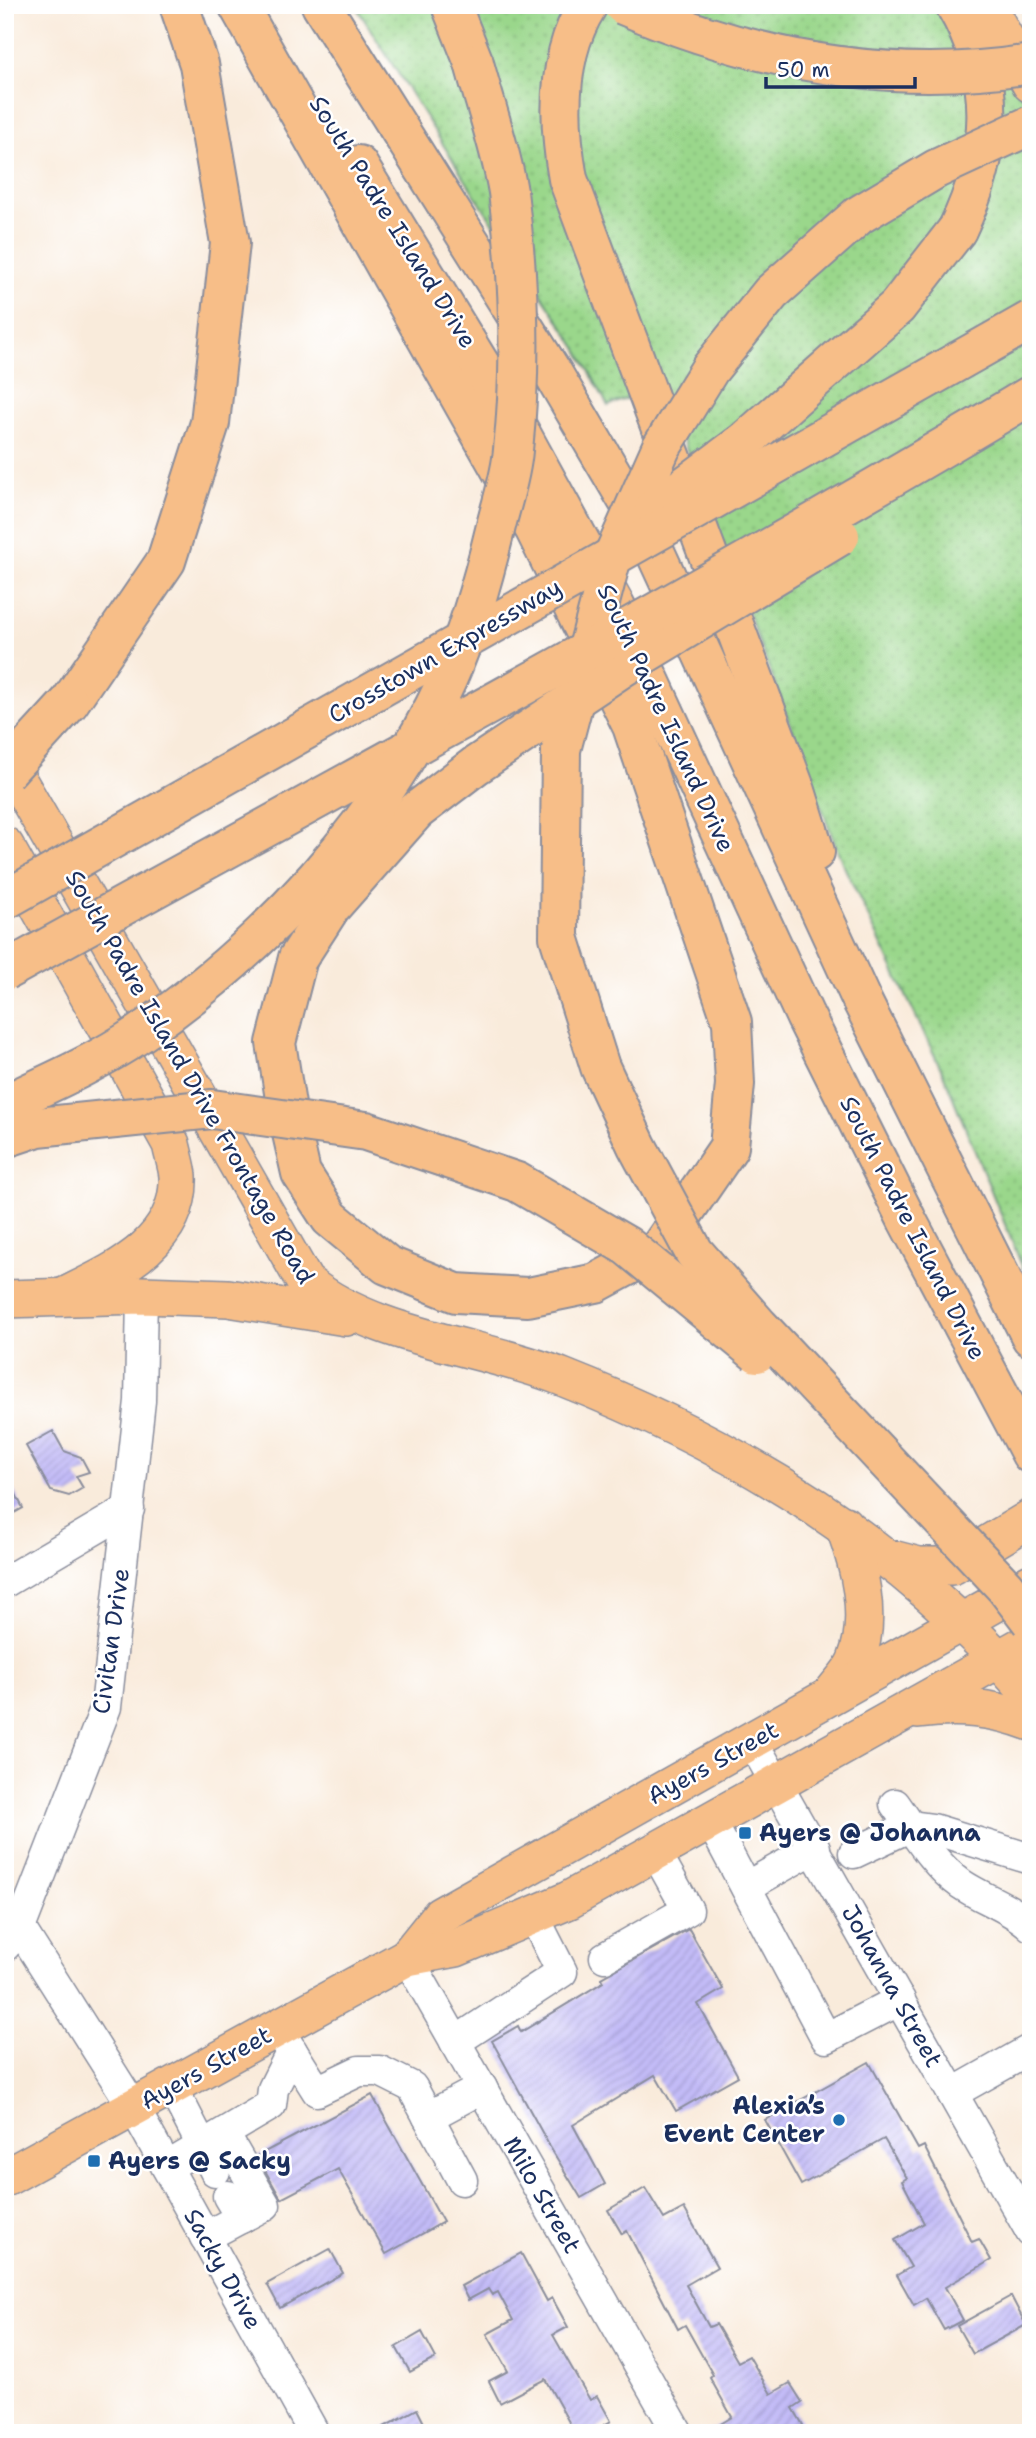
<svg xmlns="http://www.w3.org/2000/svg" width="1036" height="2438" viewBox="0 0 1036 2438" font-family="'Shantell Sans',sans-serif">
	<defs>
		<pattern id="grass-dots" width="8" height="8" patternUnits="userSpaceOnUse" patternTransform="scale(1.75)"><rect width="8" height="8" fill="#9ad78b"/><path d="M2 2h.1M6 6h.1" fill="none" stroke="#84b97a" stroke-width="1.8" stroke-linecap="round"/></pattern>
		<pattern id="building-hatch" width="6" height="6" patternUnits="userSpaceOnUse" patternTransform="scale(1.75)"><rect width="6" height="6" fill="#c3bbf7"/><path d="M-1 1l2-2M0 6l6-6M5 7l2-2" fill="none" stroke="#a7a1d6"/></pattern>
	</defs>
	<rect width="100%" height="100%" fill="#fff"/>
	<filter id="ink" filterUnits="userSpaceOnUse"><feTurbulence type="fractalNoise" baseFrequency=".0143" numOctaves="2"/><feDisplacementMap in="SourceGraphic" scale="14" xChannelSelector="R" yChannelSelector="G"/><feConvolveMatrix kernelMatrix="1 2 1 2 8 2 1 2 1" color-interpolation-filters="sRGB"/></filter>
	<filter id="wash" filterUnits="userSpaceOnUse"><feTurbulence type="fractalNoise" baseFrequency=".00686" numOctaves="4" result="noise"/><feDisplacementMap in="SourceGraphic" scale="28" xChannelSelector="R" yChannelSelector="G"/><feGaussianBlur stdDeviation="1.57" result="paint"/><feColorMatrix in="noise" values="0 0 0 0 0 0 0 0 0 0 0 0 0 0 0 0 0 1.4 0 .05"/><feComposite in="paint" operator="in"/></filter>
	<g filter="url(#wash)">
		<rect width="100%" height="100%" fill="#f9ebdb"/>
		<path fill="url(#grass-dots)" stroke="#5a8374" stroke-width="2" d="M 355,5 L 936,5 L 958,41 L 987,40 L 1031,109 L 1031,1288 L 943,1073 L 842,862 L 683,440 L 633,396 L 608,406 L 577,348 L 478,200 Z"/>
		<g id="blocks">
			<g fill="url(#building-hatch)">
				<path d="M 53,1431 L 64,1451 L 81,1457 L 89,1472 L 76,1476 L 83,1488 L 69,1496 L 51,1491 L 26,1446 Z"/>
				<path d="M 5,1473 L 23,1508 L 5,1518 Z"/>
				<path d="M 689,1929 L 723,1989 L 698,2004 L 738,2076 L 676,2111 L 655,2075 L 573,2125 L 605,2184 L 581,2198 L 550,2147 L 492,2041 L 518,2026 L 521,2032 L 603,1982 L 601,1978 Z"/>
				<path d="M 869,2062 L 918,2149 L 924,2146 L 972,2242 L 979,2239 L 991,2260 L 945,2287 L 963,2320 L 944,2330 L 926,2298 L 914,2305 L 897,2275 L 911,2267 L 895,2240 L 924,2223 L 902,2181 L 907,2178 L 884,2139 L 801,2185 L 765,2120 Z"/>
				<path d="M 372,2095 L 443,2222 L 386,2254 L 338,2169 L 281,2199 L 257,2156 Z"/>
				<path d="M 645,2188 L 664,2219 L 684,2208 L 717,2267 L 686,2285 L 709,2327 L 716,2324 L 738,2362 L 749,2356 L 771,2394 L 790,2383 L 802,2402 L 793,2408 L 803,2425 L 791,2433 L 706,2433 L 732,2417 L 710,2378 L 713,2375 L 685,2325 L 678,2329 L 627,2231 L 622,2234 L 608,2210 Z"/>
				<path d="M 330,2249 L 343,2273 L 280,2308 L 267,2284 Z"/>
				<path d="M 521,2253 L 547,2301 L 552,2298 L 568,2327 L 553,2335 L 590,2400 L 597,2396 L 611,2421 L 590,2433 L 575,2433 L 545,2379 L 500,2403 L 489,2381 L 508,2371 L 487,2334 L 513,2320 L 498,2292 L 492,2295 L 488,2289 L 468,2300 L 461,2286 Z"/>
				<path d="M 1011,2296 L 1026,2325 L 973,2354 L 957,2326 Z"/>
				<path d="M 422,2332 L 436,2358 L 410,2372 L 396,2347 Z"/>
				<path d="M 417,2409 L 429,2433 L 373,2433 Z"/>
			</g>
		</g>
	</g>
	<g filter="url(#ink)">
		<use href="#blocks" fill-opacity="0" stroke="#8a8d9c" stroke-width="2"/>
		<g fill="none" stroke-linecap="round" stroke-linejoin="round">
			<g stroke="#8a8d9c" stroke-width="33">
				<g id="minor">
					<path d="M 5,1582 L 129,1509"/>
					<path d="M 752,1741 L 1031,2232"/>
					<path d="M 895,1804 C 915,1832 933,1864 961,1884 C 983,1899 1012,1908 1031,1926"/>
					<path d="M 710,1820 L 826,2038 L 900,2000"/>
					<path d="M 854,1853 L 911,1826 L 933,1829 L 1031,1859"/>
					<path d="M 746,1887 L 815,1848"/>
					<path d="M 20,1928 L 134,2108 L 314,2433"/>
					<path d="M 5,1946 L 20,1928 L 106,1707 L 140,1401 L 142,1295"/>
					<path d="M 407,1957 L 678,2433"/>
					<path d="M 605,1957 L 688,1910 L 655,1851"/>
					<path d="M 278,2029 L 317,2091 L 359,2071 L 380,2071 L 412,2087 L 462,2180"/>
					<path d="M 455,2042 L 562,1972 L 533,1915"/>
					<path d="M 172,2087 L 215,2171"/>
					<path d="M 953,2093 L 1031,2049"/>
					<path d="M 428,2117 L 482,2088"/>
					<path d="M 167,2167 L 271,2105 L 273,2089 L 292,2051"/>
					<path d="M 228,2196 L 241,2218"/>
					<path d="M 205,2237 L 265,2205 L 224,2134"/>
				</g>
			</g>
			<g stroke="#8a8d9c" stroke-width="40">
				<g id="major">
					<path d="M 986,5 L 1031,84"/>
					<path d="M 5,758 L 305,1282 C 376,1339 478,1344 562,1377 C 742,1448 903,1548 1031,1695"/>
					<path d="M 5,846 L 171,1144 C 173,1154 177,1166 178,1176 C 181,1244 113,1272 63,1297"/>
					<path d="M 5,1299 L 142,1295 L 228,1298 L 346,1317"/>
					<path d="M 892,1559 L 919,1566 L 952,1566 L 1031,1518"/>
					<path d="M 834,1691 C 841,1682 852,1671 856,1660 C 873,1617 859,1566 844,1525"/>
					<path d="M 918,1710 C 958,1705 992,1707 1031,1722"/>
					<path d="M 407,1957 L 440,1916 L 1031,1583"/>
					<path d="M 5,2178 L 407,1957 L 456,1948 L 569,1900 L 1031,1641"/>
				</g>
			</g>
			<g stroke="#8a8d9c" stroke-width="42">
				<g id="highway">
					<path d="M 238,5 L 535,530 L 632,726 L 732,1022 L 735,1084 L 729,1147 L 659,1249 L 596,1283 L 528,1297 L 456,1293 L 387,1265 L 330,1218 L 301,1173 L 287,1111 L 276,1043 L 298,958"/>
					<path d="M 321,5 L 552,372 L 645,530 L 862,1001 L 1031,1337"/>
					<path d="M 451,5 L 474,63"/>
					<path d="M 588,5 C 556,55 558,123 568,179 L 796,791 L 815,852"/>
					<path d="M 955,5 C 999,80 994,154 957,230"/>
					<path d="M 358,165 L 508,410 L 616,607 L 805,1016 L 907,1220 L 1031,1454"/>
					<path d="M 69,703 L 166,561 L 210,423 L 230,243 L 199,64 L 179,5"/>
				</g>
			</g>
			<use href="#minor" stroke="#fff" stroke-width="30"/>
			<use href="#major" stroke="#f7be88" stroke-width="37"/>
			<use href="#highway" stroke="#f7be88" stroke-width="38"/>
			<g stroke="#8a8d9c" stroke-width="42" stroke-linecap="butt">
				<g id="highway-bridge">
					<path d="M 623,5 C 752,60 891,86 1031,64"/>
					<path d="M 1031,125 L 936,169 L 859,215 L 771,293 L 710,369 L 661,448 L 611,561 L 561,750 L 559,937 L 600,1067 L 637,1146 L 694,1252 L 759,1326 L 1005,1587 L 1031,1621"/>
					<path d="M 654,509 L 745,441 L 897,307 L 957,230"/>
					<path d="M 5,773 L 69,703"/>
					<path d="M 5,900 L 1031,320"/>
					<path d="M 298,958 L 331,907 L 416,811 L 475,766 L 623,667 L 840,536"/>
					<path d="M 5,971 C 348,781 695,597 1031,395"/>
					<path d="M 5,1104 C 50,1083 98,1062 139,1034 C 266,947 383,821 447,680 C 468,633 483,580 495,530 C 501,504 511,477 513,450 C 522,366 519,276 508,192 C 501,149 485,105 474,63"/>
					<path d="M 5,1138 L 38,1127 L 212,1109 L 366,1131 L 517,1182 L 627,1246 L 757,1353"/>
				</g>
			</g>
			<use href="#highway-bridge" stroke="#f7be88" stroke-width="38"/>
		</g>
	</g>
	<g fill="#1f6fb2" stroke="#fff" stroke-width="2.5">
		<rect x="738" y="1826" width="14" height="14" rx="3.5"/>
		<circle cx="839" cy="2120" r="7"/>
		<rect x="87" y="2154" width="14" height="14" rx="3.5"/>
	</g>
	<g text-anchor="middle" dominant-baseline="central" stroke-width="5" stroke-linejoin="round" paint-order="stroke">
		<g font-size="24" fill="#1b2f5e" stroke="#fff">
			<text transform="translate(393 222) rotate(58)">South Padre Island Drive</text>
			<text transform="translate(445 651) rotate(-30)">Crosstown Expressway</text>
			<text transform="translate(666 718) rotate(65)">South Padre Island Drive</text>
			<text transform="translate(190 1077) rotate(60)">South Padre Island Drive Frontage Road</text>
			<text transform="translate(913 1228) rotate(63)">South Padre Island Drive</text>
			<text transform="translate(111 1641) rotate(-82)">Civitan Drive</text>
			<text transform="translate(713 1763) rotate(-29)">Ayers Street</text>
			<text transform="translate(892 1986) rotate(61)">Johanna Street</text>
			<text transform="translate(206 2068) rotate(-29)">Ayers Street</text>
			<text transform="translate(542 2195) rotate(60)">Milo Street</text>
			<text transform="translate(223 2269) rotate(61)">Sacky Drive</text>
		</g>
		<g font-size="24" font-weight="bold" fill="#1b2f5e" stroke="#fff" text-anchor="start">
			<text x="759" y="1833">Ayers @ Johanna</text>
			<text x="825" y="2106" text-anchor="end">Alexia’s<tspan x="825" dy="28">Event Center</tspan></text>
			<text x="108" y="2161">Ayers @ Sacky</text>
		</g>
	</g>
	<rect width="1036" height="2438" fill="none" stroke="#fff" stroke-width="28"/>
	<path d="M766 77v10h149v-10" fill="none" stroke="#1b2f5e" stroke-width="3.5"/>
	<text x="777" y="77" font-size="21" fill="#1b2f5e" stroke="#ffffff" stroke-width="5" paint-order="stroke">50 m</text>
</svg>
